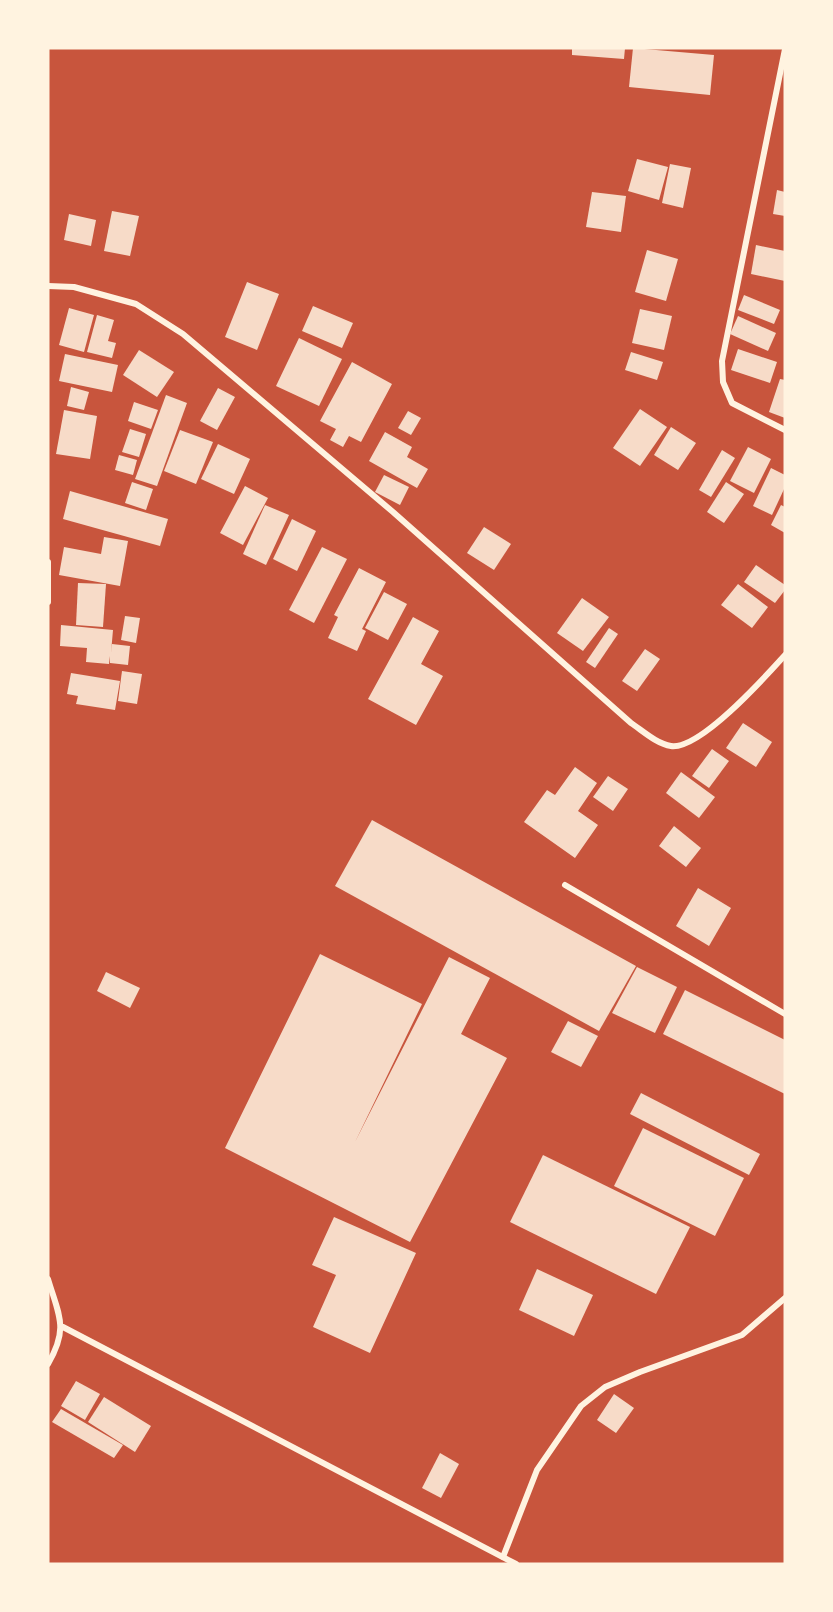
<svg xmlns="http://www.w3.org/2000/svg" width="833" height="1612" viewBox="0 0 833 1612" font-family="Signika,sans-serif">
	<rect width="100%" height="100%" fill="#c8553d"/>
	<g fill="#f7dbc8">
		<path d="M 572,48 L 625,48 L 624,59 L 572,55 Z"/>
		<path d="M 633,48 L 714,55 L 710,95 L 629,87 Z"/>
		<path d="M 637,159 L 668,167 L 659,200 L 628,191 Z"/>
		<path d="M 670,164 L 691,168 L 683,208 L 662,203 Z"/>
		<path d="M 777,190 L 785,192 L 785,216 L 773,214 Z"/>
		<path d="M 592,192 L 626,196 L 621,232 L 586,227 Z"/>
		<path d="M 112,211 L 139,216 L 130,256 L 104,251 Z"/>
		<path d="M 69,214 L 96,220 L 91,246 L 64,240 Z"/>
		<path d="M 756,245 L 785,251 L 785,281 L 751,274 Z"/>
		<path d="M 647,250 L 678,259 L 666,301 L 635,292 Z"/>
		<path d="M 247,282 L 279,294 L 257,350 L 225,337 Z"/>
		<path d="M 744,295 L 780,310 L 774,324 L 738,310 Z"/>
		<path d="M 313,306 L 353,323 L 342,348 L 302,331 Z"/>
		<path d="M 69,308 L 94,315 L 84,352 L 59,345 Z"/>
		<path d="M 640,309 L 672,316 L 664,350 L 632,343 Z"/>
		<path d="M 97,315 L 114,320 L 108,341 L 116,343 L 112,358 L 87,352 Z"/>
		<path d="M 738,316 L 776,333 L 768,351 L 730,334 Z"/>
		<path d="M 299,338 L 342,359 L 319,406 L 276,386 Z"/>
		<path d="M 738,349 L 777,362 L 770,383 L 731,370 Z"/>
		<path d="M 139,350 L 174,372 L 157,397 L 123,375 Z"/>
		<path d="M 631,352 L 663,362 L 657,380 L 625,370 Z"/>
		<path d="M 65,354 L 118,365 L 112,392 L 59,381 Z"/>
		<path d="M 352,362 L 392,384 L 361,442 L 349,436 L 343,447 L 330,440 L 336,429 L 320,421 Z"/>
		<path d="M 780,379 L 785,380 L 785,418 L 769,412 Z"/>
		<path d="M 71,387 L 89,392 L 84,410 L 67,406 Z"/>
		<path d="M 218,388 L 235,397 L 217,430 L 200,421 Z"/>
		<path d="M 166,395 L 187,403 L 157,486 L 135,479 Z"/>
		<path d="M 134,402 L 158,410 L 151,429 L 128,421 Z"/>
		<path d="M 640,409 L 667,427 L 640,466 L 613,448 Z"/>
		<path d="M 64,410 L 97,416 L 90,459 L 56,454 Z"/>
		<path d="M 408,411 L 421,418 L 411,435 L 398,428 Z"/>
		<path d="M 671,427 L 696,443 L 678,470 L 654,455 Z"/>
		<path d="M 130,429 L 146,434 L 139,457 L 122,452 Z"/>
		<path d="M 180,430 L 213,442 L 196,484 L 164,471 Z"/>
		<path d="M 385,432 L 412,447 L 407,457 L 428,469 L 417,488 L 369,461 Z"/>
		<path d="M 218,444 L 250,459 L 234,494 L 201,479 Z"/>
		<path d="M 748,447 L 771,459 L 754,493 L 730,481 Z"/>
		<path d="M 722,450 L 735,458 L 711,497 L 699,490 Z"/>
		<path d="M 119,455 L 137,460 L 133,475 L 115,470 Z"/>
		<path d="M 771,468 L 785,475 L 785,487 L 772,515 L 753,506 Z"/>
		<path d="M 384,475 L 409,487 L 400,505 L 375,492 Z"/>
		<path d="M 132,482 L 153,489 L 146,510 L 125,503 Z"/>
		<path d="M 726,482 L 744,494 L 724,523 L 707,512 Z"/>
		<path d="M 245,486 L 268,498 L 243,545 L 220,533 Z"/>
		<path d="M 70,491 L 168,519 L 160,546 L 63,519 Z"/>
		<path d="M 265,505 L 289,515 L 266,565 L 243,554 Z"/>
		<path d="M 781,505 L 785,507 L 785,533 L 771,525 Z"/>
		<path d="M 292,519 L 316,531 L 297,571 L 273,559 Z"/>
		<path d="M 484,527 L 511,544 L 494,570 L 467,553 Z"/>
		<path d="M 104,537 L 128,541 L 120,586 L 59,575 L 64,547 L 101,554 Z"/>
		<path d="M 322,547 L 347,559 L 314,623 L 289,610 Z"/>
		<path d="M 756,565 L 785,585 L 785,590 L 775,603 L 744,582 Z"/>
		<path d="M 359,568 L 386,582 L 362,629 L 366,631 L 357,651 L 328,638 L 338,617 L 334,615 Z"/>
		<path d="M 78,583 L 106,584 L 103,627 L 76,625 Z"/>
		<path d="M 738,584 L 768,607 L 752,628 L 721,605 Z"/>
		<path d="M 384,592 L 407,604 L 388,640 L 365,628 Z"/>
		<path d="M 582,598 L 609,617 L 583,651 L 557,633 Z"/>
		<path d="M 125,616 L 140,618 L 136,643 L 121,640 Z"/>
		<path d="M 413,617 L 439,631 L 421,664 L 443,676 L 416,725 L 368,699 Z"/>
		<path d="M 61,625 L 113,630 L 111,653 L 112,644 L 130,646 L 128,665 L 110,663 L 110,656 L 109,664 L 86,662 L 87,648 L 60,646 Z"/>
		<path d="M 609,628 L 618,634 L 595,668 L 586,662 Z"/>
		<path d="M 645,649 L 660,659 L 637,691 L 622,681 Z"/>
		<path d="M 122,671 L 142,674 L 137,704 L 118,701 Z"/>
		<path d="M 71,673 L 120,681 L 115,710 L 76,704 L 78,696 L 67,694 Z"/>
		<path d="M 743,723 L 772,742 L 756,767 L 726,748 Z"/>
		<path d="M 712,749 L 729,761 L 709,788 L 692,776 Z"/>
		<path d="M 575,767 L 597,783 L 578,811 L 598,825 L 575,858 L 524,822 L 547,790 L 555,795 Z"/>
		<path d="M 681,772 L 715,797 L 699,818 L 666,793 Z"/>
		<path d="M 608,776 L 628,789 L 613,811 L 593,797 Z"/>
		<path d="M 372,820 L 636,966 L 599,1031 L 335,886 Z"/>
		<path d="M 674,826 L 701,848 L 686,867 L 659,846 Z"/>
		<path d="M 698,888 L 731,908 L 709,946 L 676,926 Z"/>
		<path d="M 320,954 L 422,1004 L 355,1142 L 449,957 L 490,978 L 461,1034 L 507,1058 L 410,1242 L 225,1148 Z"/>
		<path d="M 637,967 L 677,987 L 655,1033 L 612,1013 Z"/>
		<path d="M 106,972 L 140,988 L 130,1008 L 97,991 Z"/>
		<path d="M 685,990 L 785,1040 L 785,1094 L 663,1034 Z"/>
		<path d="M 568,1021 L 598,1036 L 581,1067 L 551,1052 Z"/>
		<path d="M 641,1093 L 760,1154 L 749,1175 L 630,1114 Z"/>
		<path d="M 643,1128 L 744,1178 L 715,1236 L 614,1186 Z"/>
		<path d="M 543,1155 L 690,1227 L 656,1294 L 510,1222 Z"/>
		<path d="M 334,1217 L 416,1253 L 370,1353 L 313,1327 L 336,1275 L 312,1265 Z"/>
		<path d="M 537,1269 L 593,1295 L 574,1336 L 519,1310 Z"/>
		<path d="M 76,1381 L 100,1394 L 85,1420 L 61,1406 Z"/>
		<path d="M 614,1394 L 634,1408 L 616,1433 L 597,1420 Z"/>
		<path d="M 104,1397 L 151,1426 L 135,1452 L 88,1422 Z"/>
		<path d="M 61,1409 L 123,1445 L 114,1458 L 52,1422 Z"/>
		<path d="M 440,1453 L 459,1464 L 441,1498 L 422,1488 Z"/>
	</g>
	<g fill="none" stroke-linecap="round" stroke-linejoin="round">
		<g stroke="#fff3e0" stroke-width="6">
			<path d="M 785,49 L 722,361 L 723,382 L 732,403 L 785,430"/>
			<path d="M 48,286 L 74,287 L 136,304 L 183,334 L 393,512 L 631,723 C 643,731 657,744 671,746 C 700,750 766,676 785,655"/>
			<path d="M 48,562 L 48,602"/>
			<path d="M 565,885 L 785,1014"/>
			<path d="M 48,1279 C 59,1316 69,1328 48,1364"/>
			<path d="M 63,1327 L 516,1564"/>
			<path d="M 503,1557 L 537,1470 L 581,1406 L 605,1387 L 640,1372 L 742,1335 L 785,1298"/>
		</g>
	</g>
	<rect width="833" height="1612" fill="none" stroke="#fff3e0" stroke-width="99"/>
</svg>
